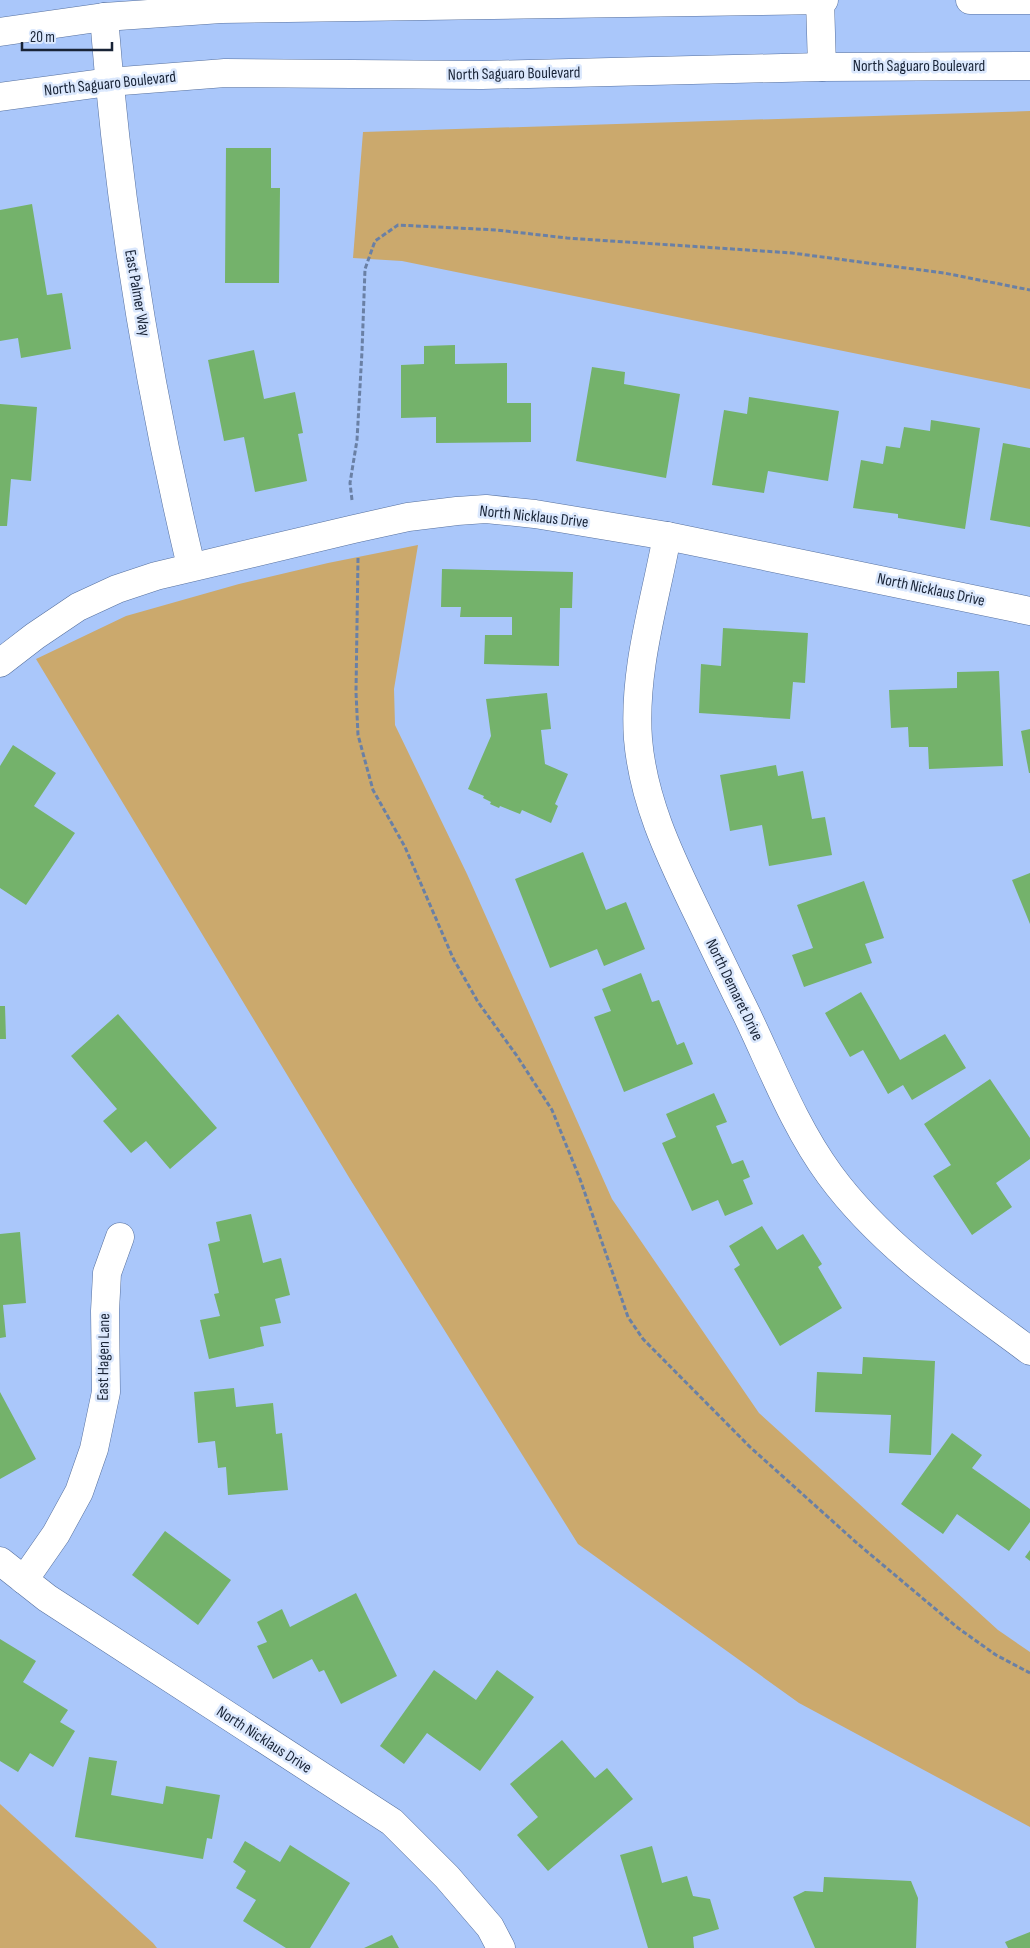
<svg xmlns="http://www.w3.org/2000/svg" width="1030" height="1948" viewBox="0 0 1030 1948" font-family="'Sofia Sans Condensed',sans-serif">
	<rect width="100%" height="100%" fill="#aac7fa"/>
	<g fill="#cba96d">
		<path d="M 1030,111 L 1030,389 L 402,261 L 353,258 L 363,132 Z"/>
		<path d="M 418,545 L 394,689 L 395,725 L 467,874 L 612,1199 L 759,1413 L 998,1630 L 1030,1652 L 1030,1827 L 799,1703 L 578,1544 L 350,1179 L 36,659 L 126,616 L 239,584 L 328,563 Z"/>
		<path d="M 0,1804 L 153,1943 L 157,1948 L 0,1948 Z"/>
	</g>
	<g fill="#74b26b">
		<path d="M 226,148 L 271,148 L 271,188 L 280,188 L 279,283 L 225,283 Z"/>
		<path d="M 32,204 L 47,295 L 62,293 L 71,349 L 21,358 L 18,338 L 0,341 L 0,210 Z"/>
		<path d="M 455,345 L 455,364 L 507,363 L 507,403 L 531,403 L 531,442 L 436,443 L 436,417 L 401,418 L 401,365 L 424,364 L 424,346 Z"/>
		<path d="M 254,350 L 264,399 L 295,392 L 303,433 L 298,434 L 307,481 L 255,492 L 244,437 L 224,441 L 208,360 Z"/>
		<path d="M 592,367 L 625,372 L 624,384 L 680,394 L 666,478 L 576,461 Z"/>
		<path d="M 749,397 L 839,411 L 828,481 L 768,471 L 764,493 L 712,485 L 724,410 L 747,414 Z"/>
		<path d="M 0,404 L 37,407 L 31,481 L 11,479 L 7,526 L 0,526 Z"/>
		<path d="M 931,420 L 980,428 L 965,529 L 898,518 L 898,514 L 853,508 L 861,460 L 883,464 L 886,446 L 900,448 L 904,427 L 930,431 Z"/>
		<path d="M 1003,443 L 1030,448 L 1030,527 L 990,520 Z"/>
		<path d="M 442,569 L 573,572 L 572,608 L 560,608 L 559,666 L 484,664 L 485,635 L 512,635 L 512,617 L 460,617 L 461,607 L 441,607 Z"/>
		<path d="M 723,628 L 808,633 L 805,683 L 793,682 L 790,719 L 699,713 L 701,664 L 721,666 Z"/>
		<path d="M 999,671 L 1003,766 L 929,769 L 928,747 L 909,747 L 908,727 L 891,728 L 889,690 L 957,688 L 957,672 Z"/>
		<path d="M 547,693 L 551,729 L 541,730 L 545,764 L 568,774 L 555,804 L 558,806 L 551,823 L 522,810 L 520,814 L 500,806 L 499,808 L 490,804 L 491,802 L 483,798 L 484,796 L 468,789 L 491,736 L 486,699 Z"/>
		<path d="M 1030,729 L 1030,773 L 1029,773 L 1021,731 Z"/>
		<path d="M 13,745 L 56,773 L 34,806 L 75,833 L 26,905 L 0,888 L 0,766 Z"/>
		<path d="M 776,765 L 778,776 L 803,771 L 812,819 L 825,817 L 832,855 L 769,866 L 762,825 L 730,831 L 720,775 Z"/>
		<path d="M 583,852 L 606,910 L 626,902 L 645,949 L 604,966 L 597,949 L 550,968 L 515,879 Z"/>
		<path d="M 1030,873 L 1030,924 L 1012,880 Z"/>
		<path d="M 864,881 L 884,938 L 865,944 L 872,963 L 804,987 L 792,955 L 813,948 L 797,905 Z"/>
		<path d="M 641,973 L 652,1002 L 659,1000 L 677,1045 L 684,1042 L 693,1064 L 624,1092 L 594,1017 L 611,1011 L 602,989 Z"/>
		<path d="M 861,992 L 900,1060 L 945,1034 L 966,1068 L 912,1100 L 903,1085 L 888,1094 L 863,1050 L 850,1057 L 825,1013 Z"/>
		<path d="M 0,1006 L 5,1006 L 6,1039 L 0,1039 Z"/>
		<path d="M 118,1014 L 217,1128 L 170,1169 L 146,1141 L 131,1153 L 103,1121 L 117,1109 L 71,1056 Z"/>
		<path d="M 990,1079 L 1030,1138 L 1030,1159 L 996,1183 L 1012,1207 L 972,1235 L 933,1176 L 951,1165 L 924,1124 Z"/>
		<path d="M 714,1093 L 727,1122 L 716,1126 L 732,1164 L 743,1160 L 750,1177 L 743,1180 L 753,1204 L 725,1216 L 718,1200 L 692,1211 L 662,1143 L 676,1137 L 666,1114 Z"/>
		<path d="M 251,1214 L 263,1263 L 281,1258 L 290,1295 L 275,1299 L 281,1323 L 260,1327 L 264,1346 L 209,1359 L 200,1320 L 220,1316 L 214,1294 L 219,1293 L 208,1244 L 220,1241 L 216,1222 Z"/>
		<path d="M 762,1226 L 777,1250 L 803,1234 L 822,1264 L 818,1267 L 842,1308 L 780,1346 L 734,1269 L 740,1265 L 729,1246 Z"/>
		<path d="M 20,1232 L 26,1303 L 3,1305 L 6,1337 L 0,1338 L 0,1234 Z"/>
		<path d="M 863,1357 L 935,1361 L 931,1455 L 889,1453 L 891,1415 L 815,1412 L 817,1372 L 862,1374 Z"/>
		<path d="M 234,1388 L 236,1407 L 273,1403 L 276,1434 L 282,1433 L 288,1490 L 228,1495 L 226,1467 L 218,1468 L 215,1441 L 198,1443 L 194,1392 Z"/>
		<path d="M 0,1392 L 36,1459 L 0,1479 Z"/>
		<path d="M 952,1433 L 982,1455 L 972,1468 L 1030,1509 L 1030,1522 L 1009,1551 L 957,1514 L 943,1534 L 901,1504 Z"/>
		<path d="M 165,1531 L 231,1580 L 198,1625 L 132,1575 Z"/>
		<path d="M 1030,1550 L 1030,1561 L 1025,1557 Z"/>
		<path d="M 356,1593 L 397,1676 L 341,1704 L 324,1670 L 319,1672 L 312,1659 L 273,1679 L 257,1646 L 267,1642 L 257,1622 L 282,1609 L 290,1627 Z"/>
		<path d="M 0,1639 L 36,1661 L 23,1682 L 68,1710 L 60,1722 L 75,1731 L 53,1767 L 30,1753 L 18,1772 L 0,1761 Z"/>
		<path d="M 434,1670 L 476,1700 L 497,1670 L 534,1697 L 480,1771 L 427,1733 L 404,1764 L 380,1746 Z"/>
		<path d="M 562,1740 L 595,1778 L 607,1768 L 633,1799 L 548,1871 L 517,1835 L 538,1817 L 510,1784 Z"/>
		<path d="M 89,1757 L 117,1761 L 111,1795 L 163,1804 L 166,1786 L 220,1795 L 212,1839 L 207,1838 L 203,1859 L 75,1837 Z"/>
		<path d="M 245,1841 L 280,1862 L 290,1845 L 350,1883 L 310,1948 L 286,1948 L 243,1921 L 256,1900 L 236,1888 L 246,1871 L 233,1862 Z"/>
		<path d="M 652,1846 L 662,1883 L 687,1876 L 693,1896 L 710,1899 L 719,1929 L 693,1937 L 694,1948 L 648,1948 L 620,1855 Z"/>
		<path d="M 824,1877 L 911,1881 L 918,1898 L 916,1948 L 815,1948 L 793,1897 L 805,1891 L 823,1892 Z"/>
		<path d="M 1030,1932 L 1030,1948 L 1008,1948 L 1005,1942 Z"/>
		<path d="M 392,1935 L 399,1948 L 364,1948 Z"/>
	</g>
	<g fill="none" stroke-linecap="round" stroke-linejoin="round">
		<g stroke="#56709e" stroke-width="29">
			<g id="minor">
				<path d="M 104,17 C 118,202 148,385 191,566"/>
				<path d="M 667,536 C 655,602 633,670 638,739 C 643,799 668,852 694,906 C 711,941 728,977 746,1013 C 772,1067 794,1126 830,1175 C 883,1247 959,1298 1030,1351"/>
				<path d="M 0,663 L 35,636 L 78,607 L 117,589 L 156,576 L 354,529 L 408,517 L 457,511 L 486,509 L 535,514 L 667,536 L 1030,611"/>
				<path d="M 0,1561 L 47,1598 L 392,1822 L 447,1877 L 490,1927 L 501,1948"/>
				<path d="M 24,1580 L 56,1534 L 79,1492 L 94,1449 L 106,1392 L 105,1311 L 107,1273 L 120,1237"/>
			</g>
		</g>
		<g stroke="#56709e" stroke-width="29">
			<g id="major">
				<path d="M 820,0 L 822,67"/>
				<path d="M 970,0 L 1030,0"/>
				<path d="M 0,32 L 104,17 L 221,9 L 824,0"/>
				<path d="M 0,97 L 109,82 L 225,73 L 482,75 L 822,67 L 1030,66"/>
			</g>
		</g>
		<g stroke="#6a80a5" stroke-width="3" stroke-dasharray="5 2.5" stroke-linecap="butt">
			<path d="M 352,500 L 350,483 L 357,440 L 362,351 L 365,269 L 375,241 L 398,225 L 496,230 L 567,238 L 792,253 L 944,273 L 1030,290"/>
			<path d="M 358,558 L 356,692 L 358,735 L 373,790 L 405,847 L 453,958 L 478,1002 L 517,1056 L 552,1110 L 580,1179 L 628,1317 L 643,1339 L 750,1447 L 858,1544 L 958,1628 L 996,1655 L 1030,1673"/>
		</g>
		<use href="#minor" stroke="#fff" stroke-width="28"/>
		<use href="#major" stroke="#fff" stroke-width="28"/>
	</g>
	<g text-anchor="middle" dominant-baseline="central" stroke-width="5" stroke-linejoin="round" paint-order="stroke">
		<g font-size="16" fill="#182336" stroke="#dbe8fd">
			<text x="919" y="66">North Saguaro Boulevard</text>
			<text transform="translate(514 74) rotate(-1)">North Saguaro Boulevard</text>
			<text transform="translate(110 84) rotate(-6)">North Saguaro Boulevard</text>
			<text transform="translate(137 293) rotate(80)">East Palmer Way</text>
			<text transform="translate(534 517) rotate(6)">North Nicklaus Drive</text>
			<text transform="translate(931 590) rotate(12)">North Nicklaus Drive</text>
			<text transform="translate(734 990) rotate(64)">North Demaret Drive</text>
			<text transform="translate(104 1357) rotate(-89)">East Hagen Lane</text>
			<text transform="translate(264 1740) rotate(33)">North Nicklaus Drive</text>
		</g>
	</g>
	<path d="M22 42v8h90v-8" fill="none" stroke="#182336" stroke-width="2.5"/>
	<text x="30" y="42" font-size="15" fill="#182336" stroke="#dbe8fd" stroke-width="4" paint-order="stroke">20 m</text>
</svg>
